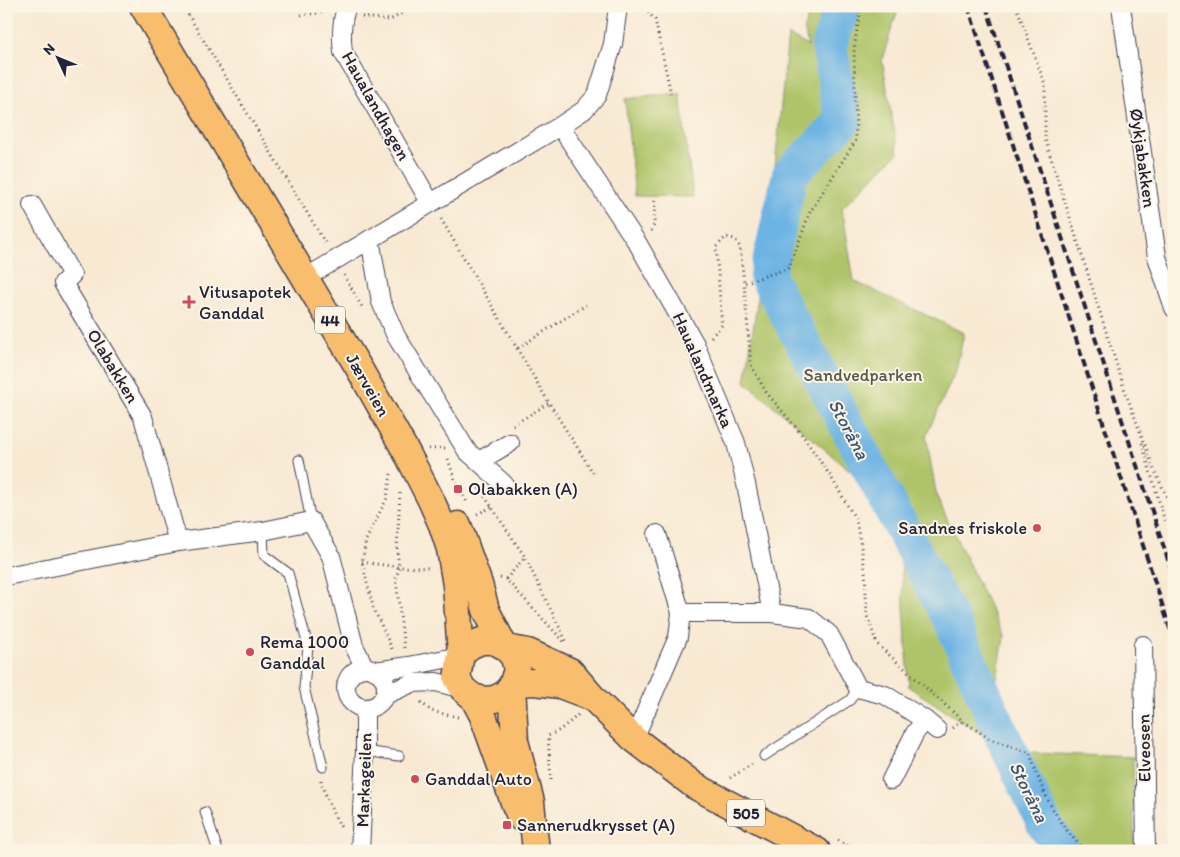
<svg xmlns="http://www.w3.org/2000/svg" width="1180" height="857" viewBox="0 0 1180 857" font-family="Itim,sans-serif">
	<rect width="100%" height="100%" fill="#fcf5e5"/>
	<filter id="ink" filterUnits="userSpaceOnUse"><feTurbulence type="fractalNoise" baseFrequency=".02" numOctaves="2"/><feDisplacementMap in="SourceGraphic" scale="10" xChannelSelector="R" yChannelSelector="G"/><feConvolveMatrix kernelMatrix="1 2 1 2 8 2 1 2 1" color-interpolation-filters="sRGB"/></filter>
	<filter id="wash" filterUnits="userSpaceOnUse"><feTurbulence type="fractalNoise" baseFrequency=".0096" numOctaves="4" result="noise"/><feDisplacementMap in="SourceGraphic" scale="20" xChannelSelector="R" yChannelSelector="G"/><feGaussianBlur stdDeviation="1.12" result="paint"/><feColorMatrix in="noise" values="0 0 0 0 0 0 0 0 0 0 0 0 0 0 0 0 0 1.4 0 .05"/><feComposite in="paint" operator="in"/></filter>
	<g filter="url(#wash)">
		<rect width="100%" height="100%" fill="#f8e9d3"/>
		<g fill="#afc469" stroke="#687352">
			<path d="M 812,6 L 899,6 L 882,59 L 898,153 L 842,208 L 854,281 L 964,333 L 956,370 L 926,436 L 937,498 L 1004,637 L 987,738 L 909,687 L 898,511 L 745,382 L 769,226 L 788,35 L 808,46 L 804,28 Z"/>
			<path d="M 680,93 L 693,197 L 635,196 L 625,99 Z"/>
			<path d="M 1030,753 L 1133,757 L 1134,851 L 1070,851 L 1052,826 Z"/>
		</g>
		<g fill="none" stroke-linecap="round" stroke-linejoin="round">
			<path stroke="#6cb4e4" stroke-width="36" d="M 843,6 L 829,45 L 843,121 L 790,174 L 767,276 L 953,624 L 1002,735 L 1045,825 L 1062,851"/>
		</g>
	</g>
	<g filter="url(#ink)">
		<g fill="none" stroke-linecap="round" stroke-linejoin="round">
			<g stroke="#424052" stroke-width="11">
				<g id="lane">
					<path d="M 299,460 L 311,521"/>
					<path d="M 263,531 L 264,555 L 288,573 L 308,646 L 304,687 L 323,767"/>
					<path d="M 365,751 L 399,756"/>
					<path d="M 764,756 L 850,700 L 858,688"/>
					<path d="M 205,812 L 218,851"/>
				</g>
			</g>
			<g stroke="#424052" stroke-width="20">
				<g id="street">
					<path d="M 347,6 C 341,21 341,36 343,52 L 430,202"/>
					<path d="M 1121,6 L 1157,257 L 1174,308"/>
					<path d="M 560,126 L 638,244 L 695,344 L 736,443 L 746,484 L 772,613 L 809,618 L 829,634 L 858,688 L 885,695 L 925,720 L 937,730"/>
					<path d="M 32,205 L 72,275 L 63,283 L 143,417 L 178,542"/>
					<path d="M 370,239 L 381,302 L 396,336 L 467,451 L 504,484"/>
					<path d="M 317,271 L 560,126 L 584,110 L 597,95 L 613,44 L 618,6"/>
					<path d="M 479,461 L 510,443"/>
					<path d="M 6,576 L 178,542 L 263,531 L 311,521 L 331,556 L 354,646 L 365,668"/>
					<path d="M 681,613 L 772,613"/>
					<path d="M 1143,645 L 1146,851"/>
					<circle cx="366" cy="688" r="20"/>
					<path d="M 375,671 L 409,666 L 460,656"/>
					<path d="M 385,695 L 412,683 L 436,682 L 463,689"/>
					<path d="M 634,739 L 678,637 L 681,613 L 657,534"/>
					<path d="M 891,780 L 915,733 L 925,720"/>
					<path d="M 360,851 L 365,751 L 365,708"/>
				</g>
			</g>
			<g stroke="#424052" stroke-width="29">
				<g id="primary">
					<path d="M 143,6 L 360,370 L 408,455 L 431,500 L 442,525 L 450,549 L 456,585 L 461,654"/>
					<path d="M 458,525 L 479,584 L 486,610 L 504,646"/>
					<path d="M 506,648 L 528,652 L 570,671 L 593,698 L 634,739 L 695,786 L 817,851"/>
					<path d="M 514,683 L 535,682 L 560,685 L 589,696"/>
					<path d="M 512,685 L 505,694 L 495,699 L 484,700 L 473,697 L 463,689 L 457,678 L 461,654 L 470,646 L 481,641 L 493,641 L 504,646 L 514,657 L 517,670 L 512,685 L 515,741 L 531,802 L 536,851"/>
					<path d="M 473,697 L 483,716 L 515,805 L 521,818"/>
				</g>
			</g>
			<g stroke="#424052" stroke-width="3" stroke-dasharray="1 4" stroke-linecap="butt">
				<path d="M 116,6 L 120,13"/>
				<path d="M 183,6 L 327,246"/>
				<path d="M 861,6 L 854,48 L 856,140 L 810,212 L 789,268 L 744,283 L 751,365 L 766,392 L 803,436 L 831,477 L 856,520 L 865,569 L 867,616 L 877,644 L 963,721 L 990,739 L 1030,753 C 1041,791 1057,824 1086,851"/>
				<path d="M 1016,6 L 1045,84 L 1045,139 L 1125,391 L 1154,469 L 1174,513"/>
				<path d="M 648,12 L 655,20 L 671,94"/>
				<path d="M 301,15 L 326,12"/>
				<path d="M 362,17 L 390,20 L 415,6"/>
				<path d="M 441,219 L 549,403 L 594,474"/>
				<path d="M 651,231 L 654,225 L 655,197"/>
				<path d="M 344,275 L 362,307"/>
				<path d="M 711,337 L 722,325 L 716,247 L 726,237 L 735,239 L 740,247 L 744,283"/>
				<path d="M 518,348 L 586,305"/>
				<path d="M 513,425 L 549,403"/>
				<path d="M 1142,443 L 1165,522"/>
				<path d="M 429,449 L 445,448"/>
				<path d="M 448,459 L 455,480 L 468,504"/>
				<path d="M 391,474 L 387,498 L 366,540 L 362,562 L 373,607 L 393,651"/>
				<path d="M 479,488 L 525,557 L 567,643"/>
				<path d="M 400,493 L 397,550 L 399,567 L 396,579 L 404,648"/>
				<path d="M 477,514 L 492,507"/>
				<path d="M 362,562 L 399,567 L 431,568"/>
				<path d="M 500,578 L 506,579 L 565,643"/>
				<path d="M 506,579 L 525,557"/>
				<path d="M 421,702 L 431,711 L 458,717"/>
				<path d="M 953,728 L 963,721"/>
				<path d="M 730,778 L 754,763"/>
				<path d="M 321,780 L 321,783 L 333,813 L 342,829"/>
				<path d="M 551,780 L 548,736 L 560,730 L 578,715"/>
				<path d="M 838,840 L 857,851"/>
			</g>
			<use href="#lane" stroke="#fff" stroke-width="9"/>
			<use href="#street" stroke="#fff" stroke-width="18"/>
			<use href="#primary" stroke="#f9be6d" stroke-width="26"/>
			<g stroke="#22223b" stroke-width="4" stroke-dasharray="8 4" stroke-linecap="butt">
				<path d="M 968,6 L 1174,641"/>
				<path d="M 986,6 L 1174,578"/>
			</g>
		</g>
	</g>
	<g fill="#d1495b" stroke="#fcf5e5" stroke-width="2">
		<path d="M186.5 294.5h5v5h5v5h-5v5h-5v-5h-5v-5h5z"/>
		<rect x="453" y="484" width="10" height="10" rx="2.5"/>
		<circle cx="1037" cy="528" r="5"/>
		<circle cx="250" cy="652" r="5"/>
		<circle cx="415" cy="779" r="5"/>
		<rect x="502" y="820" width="10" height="10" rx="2.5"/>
	</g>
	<g text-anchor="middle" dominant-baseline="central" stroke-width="4" stroke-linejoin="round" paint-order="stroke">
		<g fill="#fcf5e5" stroke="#63616e" stroke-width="1">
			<rect x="315" y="306.5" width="30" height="27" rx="4"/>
			<rect x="727" y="799.5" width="38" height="27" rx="4"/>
		</g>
		<g font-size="16" font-weight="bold" fill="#22223b">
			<text x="330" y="320">44</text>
			<text x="746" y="813">505</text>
		</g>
		<g font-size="18" fill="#22223b" stroke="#fcf5e5">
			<text transform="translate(376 106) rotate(61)">Haualandhagen</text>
			<text transform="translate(1143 158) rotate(82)">Øykjabakken</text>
			<text transform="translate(113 366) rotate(59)">Olabakken</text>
			<text transform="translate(703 370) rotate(66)">Haualandmarka</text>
			<text transform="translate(368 385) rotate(60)">Jærveien</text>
			<text transform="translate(1144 748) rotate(-91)">Elveosen</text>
			<text transform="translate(364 780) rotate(-88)">Markageilen</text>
		</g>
		<g font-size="18" fill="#22223b" stroke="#fcf5e5" text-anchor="start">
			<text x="199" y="292">Vitusapotek<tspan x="199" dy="21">Ganddal</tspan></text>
			<text x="468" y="489">Olabakken (A)</text>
			<text x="1027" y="528" text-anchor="end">Sandnes friskole</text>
			<text x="260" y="642">Rema 1000<tspan x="260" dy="21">Ganddal</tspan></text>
			<text x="425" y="779">Ganddal Auto</text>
			<text x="517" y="825">Sannerudkrysset (A)</text>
		</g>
		<g font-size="18" fill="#535b4b" stroke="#fcf5e5">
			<text x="863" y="375">Sandvedparken</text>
		</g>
		<g font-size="19" font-style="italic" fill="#3c5576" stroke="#fcf5e5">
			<text transform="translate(849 429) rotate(62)">Storåna</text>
			<text transform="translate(1029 792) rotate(64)">Storåna</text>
		</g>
	</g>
	<rect width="1180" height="857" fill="none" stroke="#fcf5e5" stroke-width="25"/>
	<g transform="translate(58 58) rotate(314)" stroke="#fcf5e5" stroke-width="4" paint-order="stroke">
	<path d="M0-4L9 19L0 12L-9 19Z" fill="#22223b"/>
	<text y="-8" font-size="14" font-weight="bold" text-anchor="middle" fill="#22223b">N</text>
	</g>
</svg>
